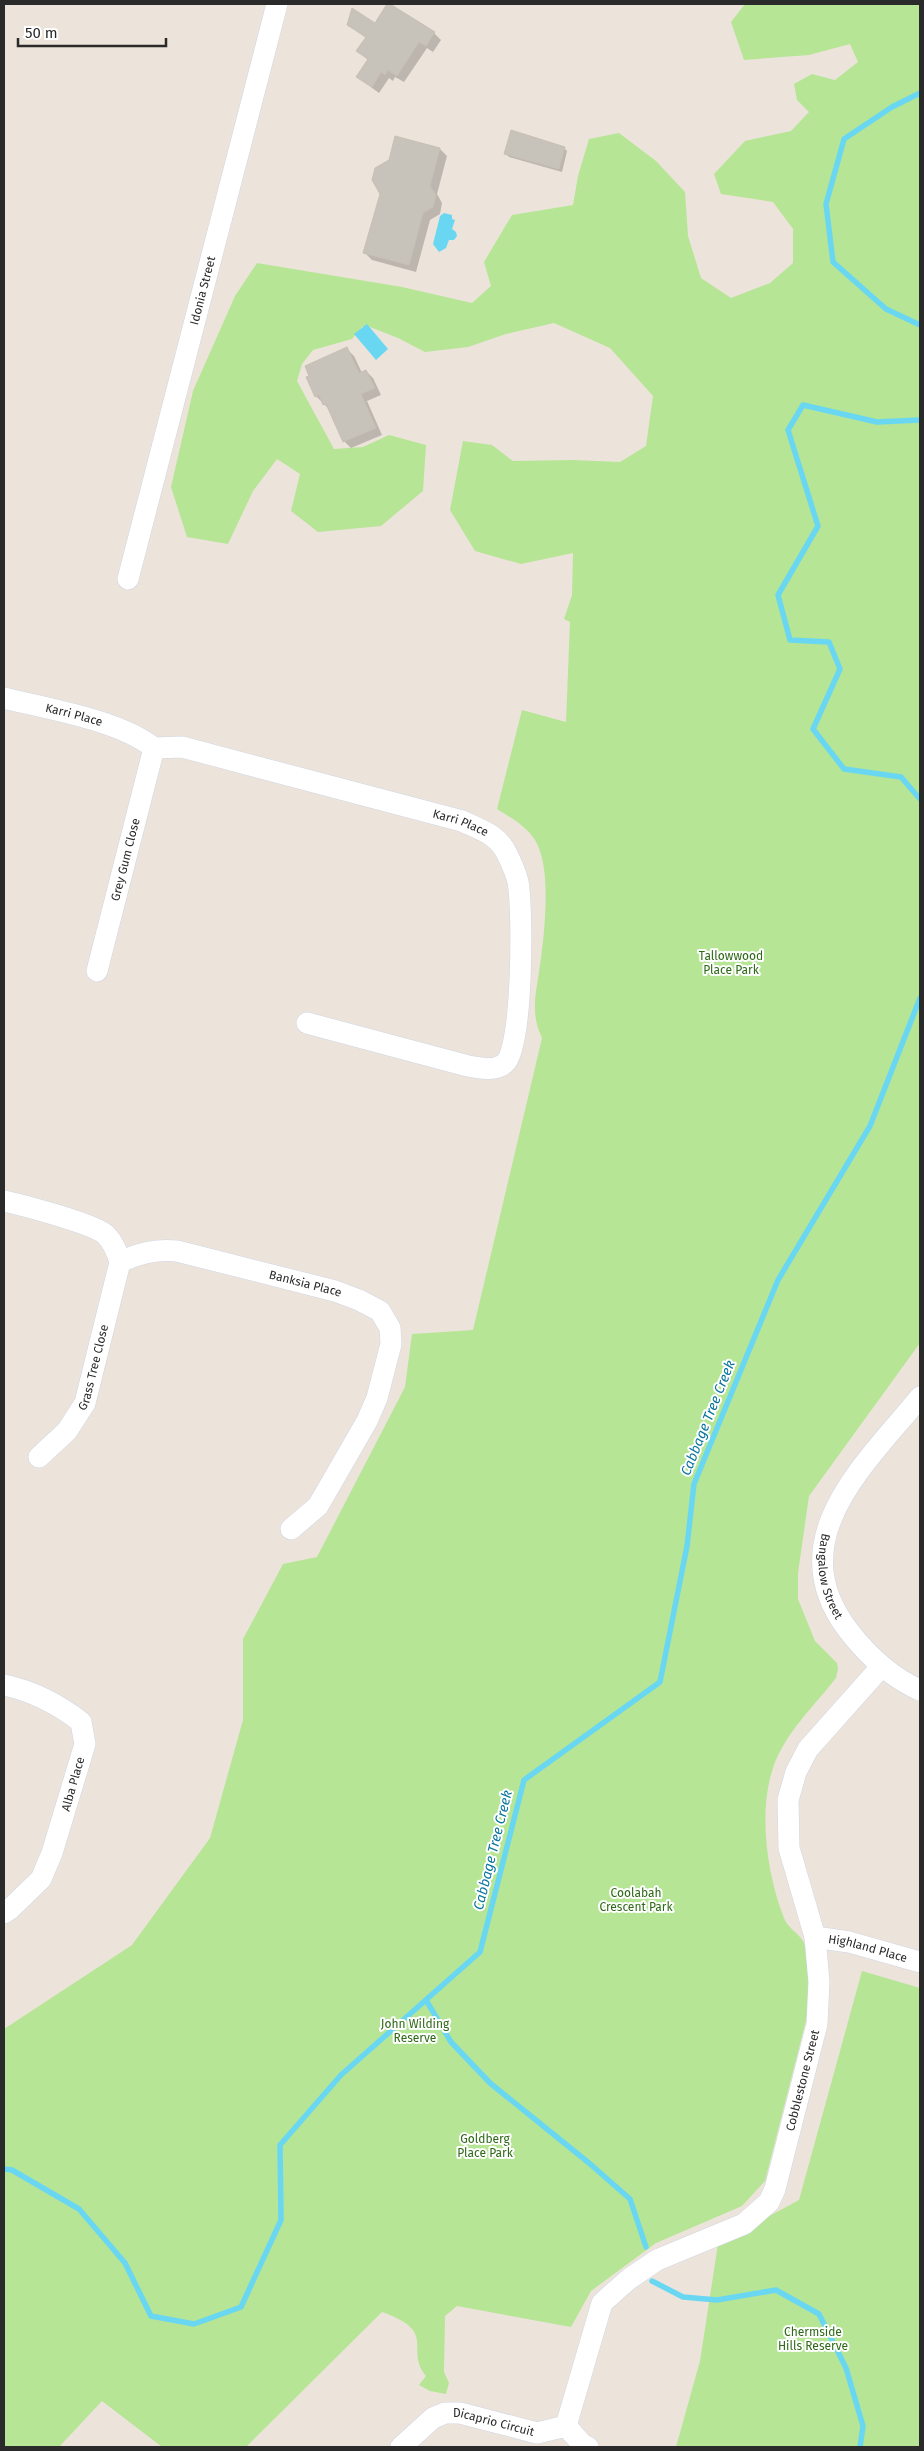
<svg xmlns="http://www.w3.org/2000/svg" width="924" height="2451" viewBox="0 0 924 2451" font-family="'Fira Sans',sans-serif">
	<rect width="100%" height="100%" fill="#ece4db"/>
	<g fill="#b6e595">
		<path d="M 745,4 L 920,4 L 920,1343 L 809,1496 L 798,1573 L 798,1599 L 815,1641 L 837,1663 L 838,1669 L 836,1678 C 815,1705 784,1734 773,1768 C 758,1812 767,1875 784,1918 C 787,1927 798,1933 803,1941 C 811,1957 811,1980 812,1997 L 765,2181 L 742,2206 L 656,2243 L 591,2291 L 571,2327 L 457,2306 L 445,2316 L 444,2372 L 449,2383 L 446,2394 L 430,2391 L 419,2385 L 426,2376 C 404,2349 439,2332 382,2312 L 246,2447 L 162,2447 L 102,2401 L 59,2447 L 4,2447 L 4,2029 L 132,1945 L 210,1838 L 243,1720 L 243,1639 L 283,1564 L 317,1557 L 405,1387 L 412,1334 L 473,1330 L 542,1038 C 531,1015 535,997 539,972 C 544,938 553,869 535,840 C 526,826 510,817 497,809 L 522,710 L 566,722 L 570,622 L 564,619 L 572,595 L 573,553 L 521,564 L 475,551 L 450,510 L 463,441 L 492,445 L 513,461 L 573,460 L 620,462 L 646,446 L 653,396 L 610,348 L 554,323 L 506,334 L 468,347 L 425,352 L 398,338 L 370,327 L 362,327 L 352,339 L 313,350 L 302,364 L 297,381 L 334,449 L 363,447 L 389,435 L 426,445 L 423,491 L 381,526 L 318,532 L 291,511 L 300,474 L 277,459 L 253,491 L 228,544 L 187,537 L 171,487 L 193,391 L 235,296 L 257,263 L 402,287 L 472,303 L 491,286 L 484,262 L 512,215 L 573,205 L 578,176 L 589,139 L 619,133 L 656,161 L 685,192 L 688,236 L 701,278 L 731,298 L 770,283 L 793,263 L 793,229 L 773,202 L 721,194 L 714,174 L 745,141 L 791,131 L 809,112 L 797,100 L 794,84 L 812,74 L 835,80 L 858,62 L 850,44 L 809,55 L 744,60 L 731,22 Z"/>
		<path d="M 862,1971 L 920,1988 L 920,2447 L 676,2447 L 700,2361 L 718,2244 L 799,2200 Z"/>
	</g>
	<g fill="#6ad7f2">
		<path d="M 444,213 L 452,215 L 452,219 L 455,220 L 452,229 L 456,232 L 457,236 L 454,240 L 449,240 L 446,248 L 439,252 L 433,244 L 440,216 Z"/>
		<path d="M 367,324 L 388,349 L 376,360 L 354,334 Z"/>
	</g>
	<g fill="#0003">
		<path d="M 388,4 L 434,33 L 441,40 L 433,52 L 427,48 L 404,82 L 395,77 L 393,81 L 389,78 L 379,93 L 357,77 L 368,60 L 358,51 L 366,38 L 348,24 L 375,25 Z"/>
		<path d="M 564,148 L 567,151 L 562,172 L 509,157 L 506,154 Z"/>
		<path d="M 440,149 L 447,156 L 437,194 L 442,203 L 440,214 L 430,220 L 416,272 L 372,260 L 365,253 Z"/>
		<path d="M 347,349 L 354,356 L 362,373 L 366,371 L 373,378 L 381,395 L 367,401 L 382,435 L 351,448 L 344,441 L 329,409 L 316,396 Z"/>
	</g>
	<g fill="none" stroke-linecap="round" stroke-linejoin="round">
		<g stroke="#6ad7f2" stroke-width="5.5">
			<path d="M 920,93 L 892,107 L 844,139 L 826,204 L 833,262 L 886,309 L 920,325"/>
			<path d="M 920,420 L 877,422 L 803,405 L 788,430 L 818,526 L 778,595 L 790,640 L 829,642 L 840,669 L 813,729 L 844,769 L 901,777 L 920,799"/>
			<path d="M 426,2000 L 451,2042 L 490,2083 L 589,2163 L 630,2199 L 646,2247"/>
			<path d="M 4,2169 L 12,2170 L 79,2209 L 125,2263 L 151,2316 L 194,2324 L 241,2307 L 281,2220 L 280,2145 L 341,2075 L 480,1952 L 524,1780 L 660,1682 L 687,1546 L 694,1484 L 778,1280 L 870,1126 L 920,998"/>
			<path d="M 652,2281 L 683,2297 L 717,2300 L 776,2290 L 819,2314 L 846,2368 L 863,2426 L 860,2447"/>
		</g>
	</g>
	<g fill="#c7c2ba" stroke="#c8c0b5">
		<path d="M 387,4 L 390,4 L 435,32 L 426,46 L 419,42 L 397,76 L 388,70 L 385,75 L 381,72 L 372,87 L 356,77 L 368,59 L 356,51 L 366,37 L 347,25 L 352,8 L 375,23 Z"/>
		<path d="M 511,130 L 565,147 L 559,169 L 504,154 Z"/>
		<path d="M 395,136 L 440,148 L 430,186 L 436,195 L 433,207 L 423,213 L 409,265 L 363,253 L 380,194 L 372,180 L 375,168 L 389,160 Z"/>
		<path d="M 347,347 L 359,373 L 366,370 L 375,388 L 361,394 L 376,428 L 343,442 L 326,404 L 323,405 L 319,395 L 315,397 L 306,377 L 309,376 L 305,366 Z"/>
	</g>
	<g fill="none" stroke-linecap="round" stroke-linejoin="round">
		<g stroke="#d0d5e3" stroke-width="22">
			<g id="minor">
				<path id="s1" d="M 128,579 L 277,4"/>
				<path id="s2" d="M 4,698 C 48,709 119,720 154,748 L 182,747 L 462,821 C 480,830 498,834 507,854 C 511,862 516,873 518,882 C 523,908 523,1049 505,1063 C 495,1072 480,1068 468,1066 L 307,1023"/>
				<path id="s3" d="M 97,971 L 154,748"/>
				<path id="s4" d="M 4,1201 C 22,1205 95,1224 106,1235 C 114,1243 117,1252 120,1262 C 140,1253 155,1249 177,1251 L 335,1291 L 359,1300 L 380,1311 L 390,1328 L 391,1344 L 377,1398 L 367,1421 L 318,1506 L 291,1529"/>
				<path id="s5" d="M 920,1397 C 866,1464 779,1539 848,1630 C 868,1656 890,1677 920,1690"/>
				<path id="s6" d="M 39,1457 L 67,1431 L 85,1403 L 120,1262"/>
				<path d="M 4,1685 C 32,1691 58,1704 81,1722 L 85,1744 L 52,1853 L 41,1879 L 10,1909 L 4,1913"/>
				<path id="s7" d="M 815,1937 L 849,1942 L 920,1962"/>
				<path id="s8" d="M 566,2426 L 602,2303 L 629,2279 L 657,2260 L 744,2224 L 769,2202 L 775,2189 L 817,2024 L 819,1982 L 815,1937 L 789,1848 L 788,1800 L 796,1772 L 808,1749 L 881,1667"/>
				<path id="s9" d="M 401,2447 L 433,2418 L 445,2413 L 460,2413 L 537,2433 L 566,2426 L 583,2445 L 588,2447"/>
			</g>
		</g>
		<use href="#minor" stroke="#fff" stroke-width="21"/>
	</g>
	<g text-anchor="middle" dominant-baseline="central" stroke-width="4" stroke-linejoin="round" paint-order="stroke">
		<g font-size="12" fill="#2a2a2a" stroke="#fff">
			<text stroke="none"><textPath href="#s1" startOffset="298">Idonia Street</textPath></text>
			<text stroke="none"><textPath href="#s2" startOffset="72">Karri Place</textPath></text>
			<text stroke="none"><textPath href="#s2" startOffset="476">Karri Place</textPath></text>
			<text stroke="none"><textPath href="#s3" startOffset="115">Grey Gum Close</textPath></text>
			<text stroke="none"><textPath href="#s4" startOffset="330">Banksia Place</textPath></text>
			<text stroke="none"><textPath href="#s6" startOffset="108">Grass Tree Close</textPath></text>
			<text stroke="none"><textPath href="#s5" startOffset="211">Bangalow Street</textPath></text>
			<text transform="translate(73 1784) rotate(-74)">Alba Place</text>
			<text stroke="none"><textPath href="#s7" startOffset="54">Highland Place</textPath></text>
			<text stroke="none"><textPath href="#s8" startOffset="452">Cobblestone Street</textPath></text>
			<text stroke="none"><textPath href="#s9" startOffset="106">Dicaprio Circuit</textPath></text>
		</g>
		<g font-size="12" fill="#2e6917" stroke="#fff">
			<text x="731" y="956">Tallowwood<tspan x="731" dy="14">Place Park</tspan></text>
			<text x="636" y="1893">Coolabah<tspan x="636" dy="14">Crescent Park</tspan></text>
			<text x="415" y="2024">John Wilding<tspan x="415" dy="14">Reserve</tspan></text>
			<text x="485" y="2139">Goldberg<tspan x="485" dy="14">Place Park</tspan></text>
			<text x="813" y="2332">Chermside<tspan x="813" dy="14">Hills Reserve</tspan></text>
		</g>
		<g font-size="14" font-style="italic" fill="#09759f" stroke="#fff">
			<text transform="translate(708 1418) rotate(-68)">Cabbage Tree Creek</text>
			<text transform="translate(493 1850) rotate(-76)">Cabbage Tree Creek</text>
		</g>
	</g>
	<rect width="924" height="2451" fill="none" stroke="#2a2a2a" stroke-width="10"/>
	<path d="M18 38v8h148v-8" fill="none" stroke="#2a2a2a" stroke-width="2.5"/>
	<text x="25" y="38" font-size="15" fill="#2a2a2a" stroke="#ffffff" stroke-width="4" paint-order="stroke">50 m</text>
</svg>
